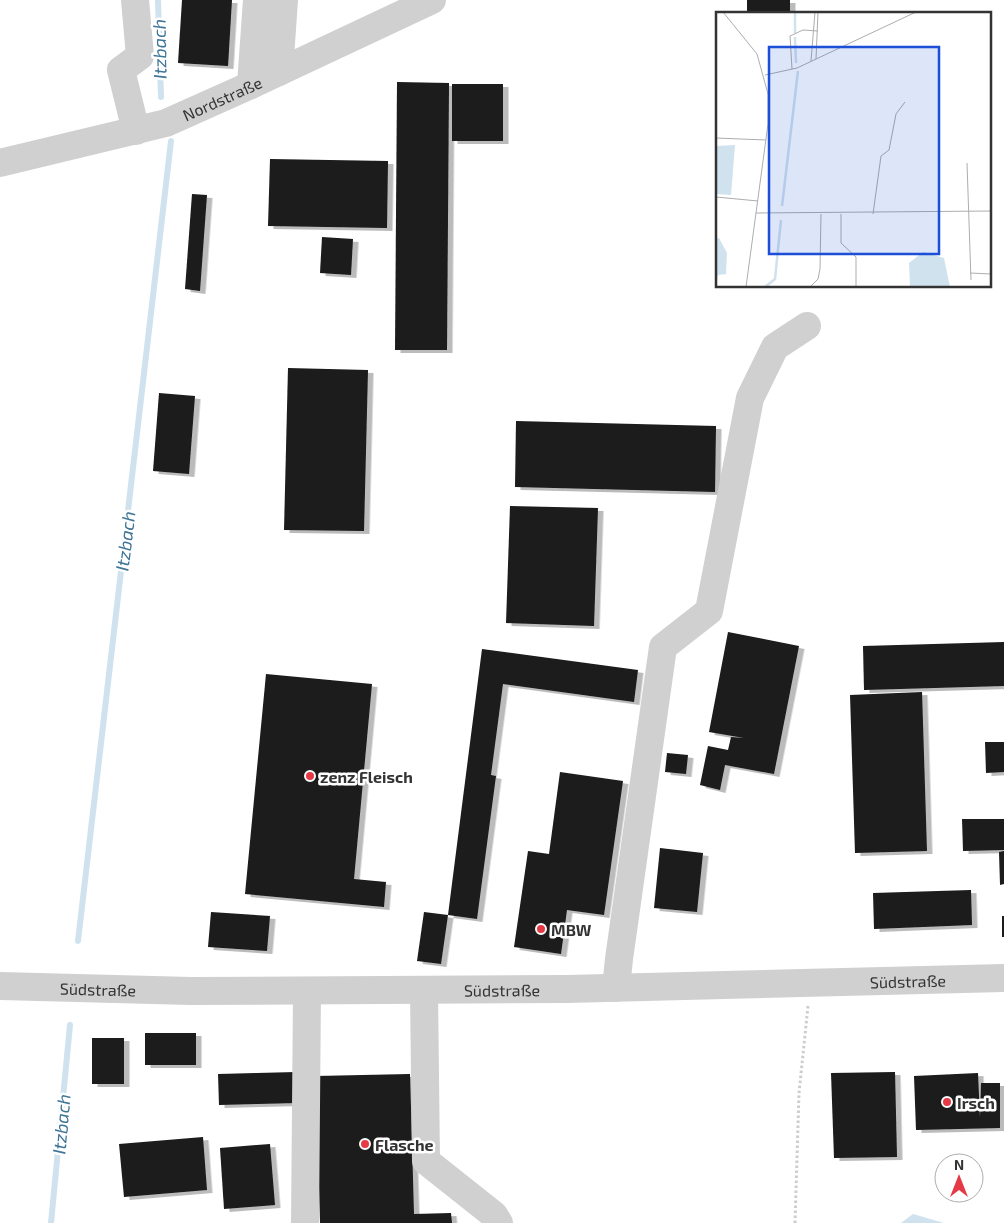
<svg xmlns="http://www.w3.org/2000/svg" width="1004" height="1223" viewBox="0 0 1004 1223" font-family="'Exo 2',sans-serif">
	<defs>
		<filter id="shadow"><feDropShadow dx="5.5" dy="3" stdDeviation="0" flood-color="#0004"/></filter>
	</defs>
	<rect width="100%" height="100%" fill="#fff"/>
	<path fill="#cfe2ee" d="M 913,1214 L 944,1223 L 901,1223 Z"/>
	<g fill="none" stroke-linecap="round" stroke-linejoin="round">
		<g stroke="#cfe2ee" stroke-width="6">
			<path d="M 158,0 L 161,97"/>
			<path d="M 78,941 L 171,141"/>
			<path d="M 51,1223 L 70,1025"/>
		</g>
	</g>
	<g fill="#1a1a1a" filter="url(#shadow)">
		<path d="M 182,0 L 232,0 L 228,66 L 178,63 Z"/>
		<rect x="747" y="0" width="43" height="14"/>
		<path d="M 397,82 L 449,83 L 447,350 L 395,350 Z"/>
		<rect x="452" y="84" width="51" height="57"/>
		<path d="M 270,159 L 388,161 L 387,228 L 268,226 Z"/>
		<path d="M 192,194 L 207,195 L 200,291 L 185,289 Z"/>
		<path d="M 322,237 L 353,239 L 351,275 L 320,273 Z"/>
		<path d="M 288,368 L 368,370 L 364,531 L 284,530 Z"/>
		<path d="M 159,393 L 195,396 L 189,474 L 153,471 Z"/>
		<path d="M 516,421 L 716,426 L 715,492 L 515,487 Z"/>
		<path d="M 510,506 L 598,508 L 594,626 L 506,623 Z"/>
		<path d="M 728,632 L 799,646 L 774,774 L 725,765 L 720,790 L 700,785 L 708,746 L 728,750 L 731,737 L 744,738 L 709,732 Z"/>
		<path d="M 1004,642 L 1004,686 L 864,690 L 863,646 Z"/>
		<path d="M 482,649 L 638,670 L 634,702 L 503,684 L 491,775 L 496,776 L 477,919 L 448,915 Z"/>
		<path d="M 266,674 L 372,684 L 354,879 L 386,882 L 384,907 L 245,894 Z"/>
		<path d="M 922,692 L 927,851 L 855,853 L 850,695 Z"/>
		<path d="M 985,742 L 1004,742 L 1004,772 L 986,773 Z"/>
		<path d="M 667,753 L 688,755 L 686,774 L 665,772 Z"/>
		<path d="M 560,772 L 623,781 L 604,915 L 567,910 L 561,954 L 514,947 L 528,851 L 549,854 Z"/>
		<path d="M 962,819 L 1004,819 L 1004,850 L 963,851 Z"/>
		<path d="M 660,848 L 703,853 L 697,912 L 654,908 Z"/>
		<path d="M 1004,851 L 1004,884 L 1000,885 L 999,852 Z"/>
		<path d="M 971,890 L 972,925 L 874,929 L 873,893 Z"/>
		<path d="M 211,912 L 270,916 L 267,951 L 208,947 Z"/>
		<path d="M 424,912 L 448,915 L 441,964 L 417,961 Z"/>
		<rect x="1002" y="916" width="2" height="21"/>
		<rect x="145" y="1033" width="51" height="32"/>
		<rect x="92" y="1038" width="32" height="46"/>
		<path d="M 296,1072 L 297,1103 L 219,1105 L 218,1074 Z"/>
		<path d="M 895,1072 L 897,1157 L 834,1158 L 831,1073 Z"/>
		<path d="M 978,1073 L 980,1118 L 981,1083 L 1000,1083 L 1000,1128 L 916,1130 L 914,1076 Z"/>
		<path d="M 410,1074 L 414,1214 L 451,1213 L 452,1223 L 320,1223 L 316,1076 Z"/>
		<path d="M 203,1137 L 207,1190 L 124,1197 L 119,1144 Z"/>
		<path d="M 270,1144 L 275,1205 L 224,1209 L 220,1148 Z"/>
	</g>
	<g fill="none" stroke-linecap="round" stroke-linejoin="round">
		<path stroke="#cdcdcd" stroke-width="3" stroke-dasharray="2.5 2.5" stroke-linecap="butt" d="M 795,1223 L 799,1093 L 808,1006"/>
		<g stroke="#d0d0d0" stroke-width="28">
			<path d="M 135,0 L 140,56 L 121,70 L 136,131"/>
			<path d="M 279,72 L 284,0"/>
			<path d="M 251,85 L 257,0"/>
			<path id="s1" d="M 0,163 L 166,123 L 251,85 L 432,0"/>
			<path id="s2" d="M 0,986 L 191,991 L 567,989 L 1004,978"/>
			<path d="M 616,988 L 619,959 L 663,647 L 709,611 L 750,398 L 775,347 L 807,326"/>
			<path d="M 424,990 L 426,1161 L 494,1215 L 499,1223"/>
			<path d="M 305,1223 L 307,991"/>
		</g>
	</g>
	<g fill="#e63946" stroke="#fff" stroke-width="2">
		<circle cx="310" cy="776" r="5"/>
		<circle cx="541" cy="929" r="5"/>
		<circle cx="947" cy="1102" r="5"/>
		<circle cx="365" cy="1144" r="5"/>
	</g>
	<g text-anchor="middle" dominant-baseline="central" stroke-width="5" stroke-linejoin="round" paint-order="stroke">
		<g font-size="16" fill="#333" stroke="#fff">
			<text stroke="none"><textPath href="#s1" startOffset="232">Nordstraße</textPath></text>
			<text stroke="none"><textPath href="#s2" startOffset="908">Südstraße</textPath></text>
			<text stroke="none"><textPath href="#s2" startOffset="98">Südstraße</textPath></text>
			<text stroke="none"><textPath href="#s2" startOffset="502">Südstraße</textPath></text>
		</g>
		<g font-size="16" font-weight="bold" fill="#333" stroke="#fff" text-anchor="start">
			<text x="320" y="776">zenz Fleisch</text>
			<text x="551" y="929">MBW</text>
			<text x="957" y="1102">Irsch</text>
			<text x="375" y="1144">Flasche</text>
		</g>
		<g font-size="18" font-style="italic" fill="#3f7597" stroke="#fff">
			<text transform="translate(159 49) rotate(-91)">Itzbach</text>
			<text transform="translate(125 541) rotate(-83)">Itzbach</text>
			<text transform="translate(61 1124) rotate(-85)">Itzbach</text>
		</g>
	</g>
	<g transform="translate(716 12)">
		<rect width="275" height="275" fill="#fff"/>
		<path d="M 19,133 L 15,183 L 0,182 L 0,134 ZM 3,226 L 11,241 L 10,262 L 2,263 L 0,275 L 0,227 ZM 207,240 L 228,246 L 234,275 L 194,275 L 193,251 Z" fill="#cfe2ee"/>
		<path fill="none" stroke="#cfe2ee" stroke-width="2.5" d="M 79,0 L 79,21M 79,25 L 80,51M 66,194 L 82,59M 49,275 L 59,267 L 65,208"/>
		<path fill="none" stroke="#adadad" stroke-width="1" d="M 7,0 L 41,42 L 52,82 L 52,112 L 30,275M 100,47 L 102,0M 95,49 L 99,0M 76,57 L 74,24 L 87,18 L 102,19M 49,63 L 81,56 L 200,0M 0,126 L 50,128M 251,151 L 255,268M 0,185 L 42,189M 40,201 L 275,199M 125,202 L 125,231 L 140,245 L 140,275M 157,202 L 165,144 L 173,138 L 180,102 L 189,90M 254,261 L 275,262M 94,275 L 102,267 L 104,257 L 105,202"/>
		<path fill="#1d4ed8" fill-opacity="0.15" stroke="#1d4ed8" stroke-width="2.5" d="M 53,35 L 223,35 L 223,242 L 53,242 Z"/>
		<rect width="275" height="275" fill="none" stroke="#333" stroke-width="2.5"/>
	</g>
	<g transform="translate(959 1178)"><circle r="24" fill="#ffffff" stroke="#adadad"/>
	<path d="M0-4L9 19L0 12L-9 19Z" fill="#e63946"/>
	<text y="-8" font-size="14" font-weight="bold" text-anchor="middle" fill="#333333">N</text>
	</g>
</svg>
